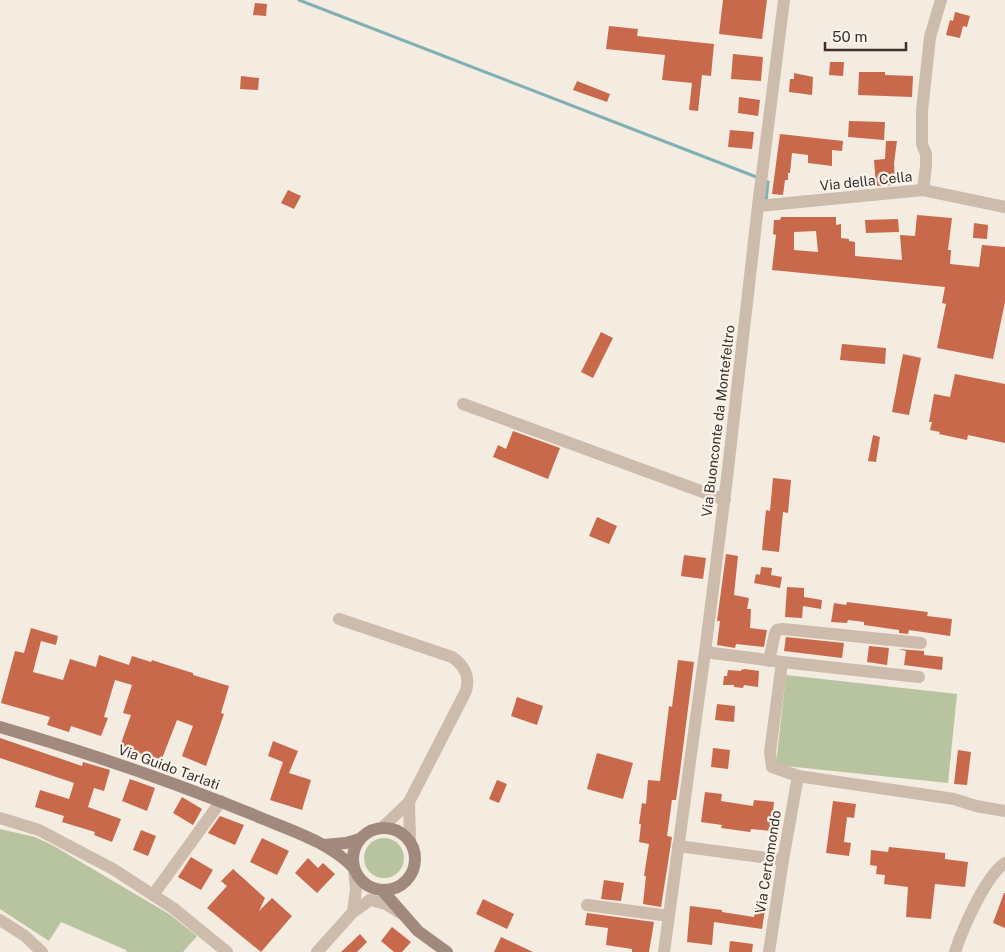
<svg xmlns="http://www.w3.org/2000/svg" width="1005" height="952" viewBox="0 0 1005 952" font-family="'Public Sans',sans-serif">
	<rect width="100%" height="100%" fill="#f4ebe1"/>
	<g fill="#b8c4a0">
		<path d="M 786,675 L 957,694 L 948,783 L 776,765 Z"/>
		<path d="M 0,829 L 35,837 L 52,845 L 169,914 L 197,936 L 183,952 L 127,952 L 126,950 L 61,922 L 49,941 L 0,909 Z"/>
		<circle cx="384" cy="858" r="20"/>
	</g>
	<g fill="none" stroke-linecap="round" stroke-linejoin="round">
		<g stroke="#7fb0b2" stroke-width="3">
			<path d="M 299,0 L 759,178"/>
			<path d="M 765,181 L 768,182 L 766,202"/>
		</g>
	</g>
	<g fill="#c8694b" fill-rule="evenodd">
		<path d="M 723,0 L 767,0 L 762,39 L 719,34 Z"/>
		<path d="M 255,3 L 267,4 L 266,16 L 253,15 Z"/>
		<path d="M 955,12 L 970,16 L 967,27 L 963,26 L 960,38 L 946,35 L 950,20 L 953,21 Z"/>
		<path d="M 609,26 L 638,29 L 637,36 L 714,44 L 711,76 L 702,75 L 698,111 L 689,110 L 692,83 L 662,80 L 665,55 L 606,49 Z"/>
		<path d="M 733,54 L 763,57 L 761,81 L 731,79 Z"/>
		<path d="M 830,62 L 844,62 L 843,76 L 829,75 Z"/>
		<path d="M 859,72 L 885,72 L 885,75 L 913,76 L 912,97 L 858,95 Z"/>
		<path d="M 794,73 L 813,77 L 812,95 L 789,92 L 790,79 L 794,79 Z"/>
		<path d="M 241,76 L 259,78 L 258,90 L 240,89 Z"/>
		<path d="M 577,81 L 610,94 L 607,102 L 573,90 Z"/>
		<path d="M 739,97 L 760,100 L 758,116 L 738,113 Z"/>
		<path d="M 849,121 L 885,122 L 884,140 L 848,137 Z"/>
		<path d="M 730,130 L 754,132 L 752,149 L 728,147 Z"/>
		<path d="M 780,134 L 843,141 L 842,151 L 832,150 L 832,166 L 808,163 L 808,155 L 792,153 L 790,173 L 788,173 L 788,180 L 785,180 L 783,195 L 772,194 Z"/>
		<path d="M 886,141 L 897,141 L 894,163 L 895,185 L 876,186 L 874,160 L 885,159 Z"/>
		<path d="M 288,190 L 301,196 L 294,209 L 281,203 Z"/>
		<path d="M 917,215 L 952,218 L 948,250 L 951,250 L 950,264 L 979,267 L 982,245 L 1005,247 L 1005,302 L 993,359 L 937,348 L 946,304 L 942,303 L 945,287 L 772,270 L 776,235 L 773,234 L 774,220 L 780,220 L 781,217 L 836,217 L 836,225 L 841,224 L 841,238 L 849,239 L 849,241 L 855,242 L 855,256 L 902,260 L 900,235 L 915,236 ZM 816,231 L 818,252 L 794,250 L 794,232 Z"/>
		<path d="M 898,219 L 899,232 L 866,233 L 865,220 Z"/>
		<path d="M 974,223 L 988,225 L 987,239 L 973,238 Z"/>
		<path d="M 601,332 L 613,338 L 593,378 L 581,372 Z"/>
		<path d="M 842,344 L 886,348 L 885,364 L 840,360 Z"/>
		<path d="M 903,354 L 921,358 L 909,415 L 892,412 Z"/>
		<path d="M 955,374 L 1005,384 L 1005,443 L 968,435 L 967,440 L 939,434 L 940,432 L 930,430 L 932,422 L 929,422 L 934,394 L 950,397 Z"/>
		<path d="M 513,431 L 560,448 L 548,479 L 493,457 L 498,445 L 506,449 Z"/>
		<path d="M 873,435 L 880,437 L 876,462 L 868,461 Z"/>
		<path d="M 773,478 L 791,480 L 788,513 L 783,512 L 779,552 L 762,550 L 766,510 L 770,511 Z"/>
		<path d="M 597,517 L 617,526 L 609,544 L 589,536 Z"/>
		<path d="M 726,554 L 738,556 L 734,595 L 749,598 L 747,609 L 751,609 L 750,628 L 767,630 L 764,647 L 736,644 L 735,648 L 717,645 L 720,621 L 717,621 Z"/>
		<path d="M 684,555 L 706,558 L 703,579 L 681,576 Z"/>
		<path d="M 761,567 L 772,568 L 771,575 L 782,577 L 780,588 L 754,583 L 756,574 L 760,575 Z"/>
		<path d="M 787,587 L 804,588 L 804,597 L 822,600 L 821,609 L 803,606 L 802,618 L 785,617 Z"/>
		<path d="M 847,602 L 928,612 L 927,616 L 952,619 L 950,636 L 909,630 L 908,634 L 899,633 L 899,630 L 864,625 L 864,622 L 848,620 L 847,623 L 831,622 L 834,603 L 846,605 Z"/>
		<path d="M 31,628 L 58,636 L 56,645 L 41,641 L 33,672 L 63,680 L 70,659 L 96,667 L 99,655 L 129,665 L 132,656 L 151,662 L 152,660 L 167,665 L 193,673 L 193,675 L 229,686 L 221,713 L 224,714 L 206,766 L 182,756 L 193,726 L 177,720 L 161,761 L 120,746 L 131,715 L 123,713 L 132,685 L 115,680 L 104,717 L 108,718 L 101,736 L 71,726 L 69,732 L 47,725 L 50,717 L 1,703 L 15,651 L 24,653 Z"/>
		<path d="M 786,637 L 844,643 L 842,658 L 784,651 Z"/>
		<path d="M 869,646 L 889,648 L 887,665 L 867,662 Z"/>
		<path d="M 898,649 L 924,651 L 924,655 L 943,657 L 942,670 L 904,665 L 906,651 Z"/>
		<path d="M 678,660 L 694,662 L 679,779 L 676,800 L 672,800 L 667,836 L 672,837 L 661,907 L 643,904 L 646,876 L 644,876 L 649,844 L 639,842 L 641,824 L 639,824 L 642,803 L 646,804 L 648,780 L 660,781 L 669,706 L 672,707 Z"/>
		<path d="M 745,669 L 759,671 L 758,687 L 744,685 L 743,688 L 734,687 L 734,685 L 723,685 L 724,676 L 727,676 L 728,670 L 741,671 L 741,670 Z"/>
		<path d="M 517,697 L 543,706 L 537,725 L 511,716 Z"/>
		<path d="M 717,704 L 735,706 L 734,722 L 715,720 Z"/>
		<path d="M 0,738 L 82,766 L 83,762 L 110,770 L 104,791 L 94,788 L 88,807 L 121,819 L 112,842 L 94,835 L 95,832 L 62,822 L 64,816 L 35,807 L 40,790 L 69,799 L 74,783 L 0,758 Z"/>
		<path d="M 273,741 L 298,751 L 289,773 L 311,780 L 302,810 L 270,800 L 283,762 L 268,756 Z"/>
		<path d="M 713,748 L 730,750 L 728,769 L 711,767 Z"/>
		<path d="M 958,750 L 971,752 L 967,785 L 954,784 Z"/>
		<path d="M 597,753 L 633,763 L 623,799 L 587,789 Z"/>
		<path d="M 130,779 L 155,788 L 147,811 L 122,801 Z"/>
		<path d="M 497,780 L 507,784 L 499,803 L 489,799 Z"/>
		<path d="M 705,792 L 722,794 L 721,801 L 753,806 L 754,800 L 774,802 L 771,831 L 751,829 L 750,832 L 721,828 L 722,825 L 701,822 Z"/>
		<path d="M 182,797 L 202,809 L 193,825 L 173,813 Z"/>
		<path d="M 833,801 L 856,804 L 854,818 L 847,817 L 844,842 L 851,843 L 849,856 L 826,853 Z"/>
		<path d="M 220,816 L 244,825 L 235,845 L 208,833 Z"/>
		<path d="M 141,830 L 156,836 L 148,856 L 133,850 Z"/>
		<path d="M 262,838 L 289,851 L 277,875 L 250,862 Z"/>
		<path d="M 889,847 L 945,853 L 945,859 L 968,862 L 965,887 L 935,884 L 931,919 L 906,917 L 908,887 L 884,884 L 885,875 L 876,874 L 877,866 L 870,865 L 871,850 L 888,852 Z"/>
		<path d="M 191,857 L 213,870 L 201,890 L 178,877 Z"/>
		<path d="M 308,858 L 318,868 L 323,863 L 335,874 L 317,893 L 295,873 Z"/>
		<path d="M 233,869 L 265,898 L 259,911 L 272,898 L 292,916 L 261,952 L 207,908 L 227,886 L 221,881 Z"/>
		<path d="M 604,880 L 624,883 L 621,901 L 601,899 Z"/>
		<path d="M 1004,893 L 1005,893 L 1005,928 L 993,923 Z"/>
		<path d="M 483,899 L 514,914 L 507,929 L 476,914 Z"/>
		<path d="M 690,906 L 722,910 L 722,912 L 754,917 L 755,908 L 765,909 L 762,929 L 714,922 L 712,945 L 687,942 Z"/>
		<path d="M 587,913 L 654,922 L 649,952 L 632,952 L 632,949 L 606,945 L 608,928 L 585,925 Z"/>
		<path d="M 392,927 L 411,942 L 402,952 L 394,952 L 381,941 Z"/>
		<path d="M 360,934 L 367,942 L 357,952 L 341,952 Z"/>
		<path d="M 501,937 L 533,952 L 494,952 Z"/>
		<path d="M 730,941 L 753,944 L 752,952 L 729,952 Z"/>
	</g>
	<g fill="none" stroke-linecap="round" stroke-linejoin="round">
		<g stroke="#cdbbac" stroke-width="12">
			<path d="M 923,190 L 926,166 L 926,154 L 922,144 L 922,111 L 930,37 L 941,0"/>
			<path d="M 758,206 L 923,190 L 1005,207"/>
			<path d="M 463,404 L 725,500"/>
			<path d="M 339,619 L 452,657 C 465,666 470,676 466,691 L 409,802 L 383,827"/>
			<path d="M 705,652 L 782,662 L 770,752 L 772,767 L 798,776 L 954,799 L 976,806 L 1005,811"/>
			<path d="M 769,661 L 775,633 L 777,630 L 783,629 L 921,643"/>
			<path d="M 782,662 L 919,677"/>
			<path d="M 409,802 L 410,840"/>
			<path d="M 0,818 L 39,830 L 113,869 L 173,908 L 227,952"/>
			<path d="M 678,846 L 783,860"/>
			<path d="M 153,895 L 221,801"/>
			<path d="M 587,905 L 669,916"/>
			<path d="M 353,912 L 356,889 L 354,868"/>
			<path d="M 0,920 L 25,936 L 42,952"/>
			<path d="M 317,952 L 353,912 L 370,900 L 386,904 L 400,913"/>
			<path d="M 769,952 L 783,860 L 798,776"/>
			<path d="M 955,952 C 962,930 986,875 1005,863"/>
		</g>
		<path stroke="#cdbbac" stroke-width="12" d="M 664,952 L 705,652 L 727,478 L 758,206 L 784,0"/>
		<g stroke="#a18a7d" stroke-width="12">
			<path d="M 0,727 C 86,752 171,781 254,815 C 289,830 328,841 354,868"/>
			<circle cx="384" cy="859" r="31"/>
			<path d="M 324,845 L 346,843 L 360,839"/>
			<path d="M 382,890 L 418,931 L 447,952"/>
		</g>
	</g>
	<g text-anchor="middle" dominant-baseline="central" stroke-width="4.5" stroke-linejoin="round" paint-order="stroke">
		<g font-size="14" fill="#3b302b" stroke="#fbf5ee">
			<text transform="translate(866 181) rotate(-6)">Via della Cella</text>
			<text transform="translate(718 421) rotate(-83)">Via Buonconte da Montefeltro</text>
			<text transform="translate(169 767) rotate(20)">Via Guido Tarlati</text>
			<text transform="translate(768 862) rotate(-81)">Via Certomondo</text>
		</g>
	</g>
	<path d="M825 42v8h81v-8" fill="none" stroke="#3b302b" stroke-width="2.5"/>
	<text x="832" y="42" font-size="15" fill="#3b302b" stroke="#fbf5ee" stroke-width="4" paint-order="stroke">50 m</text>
</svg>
